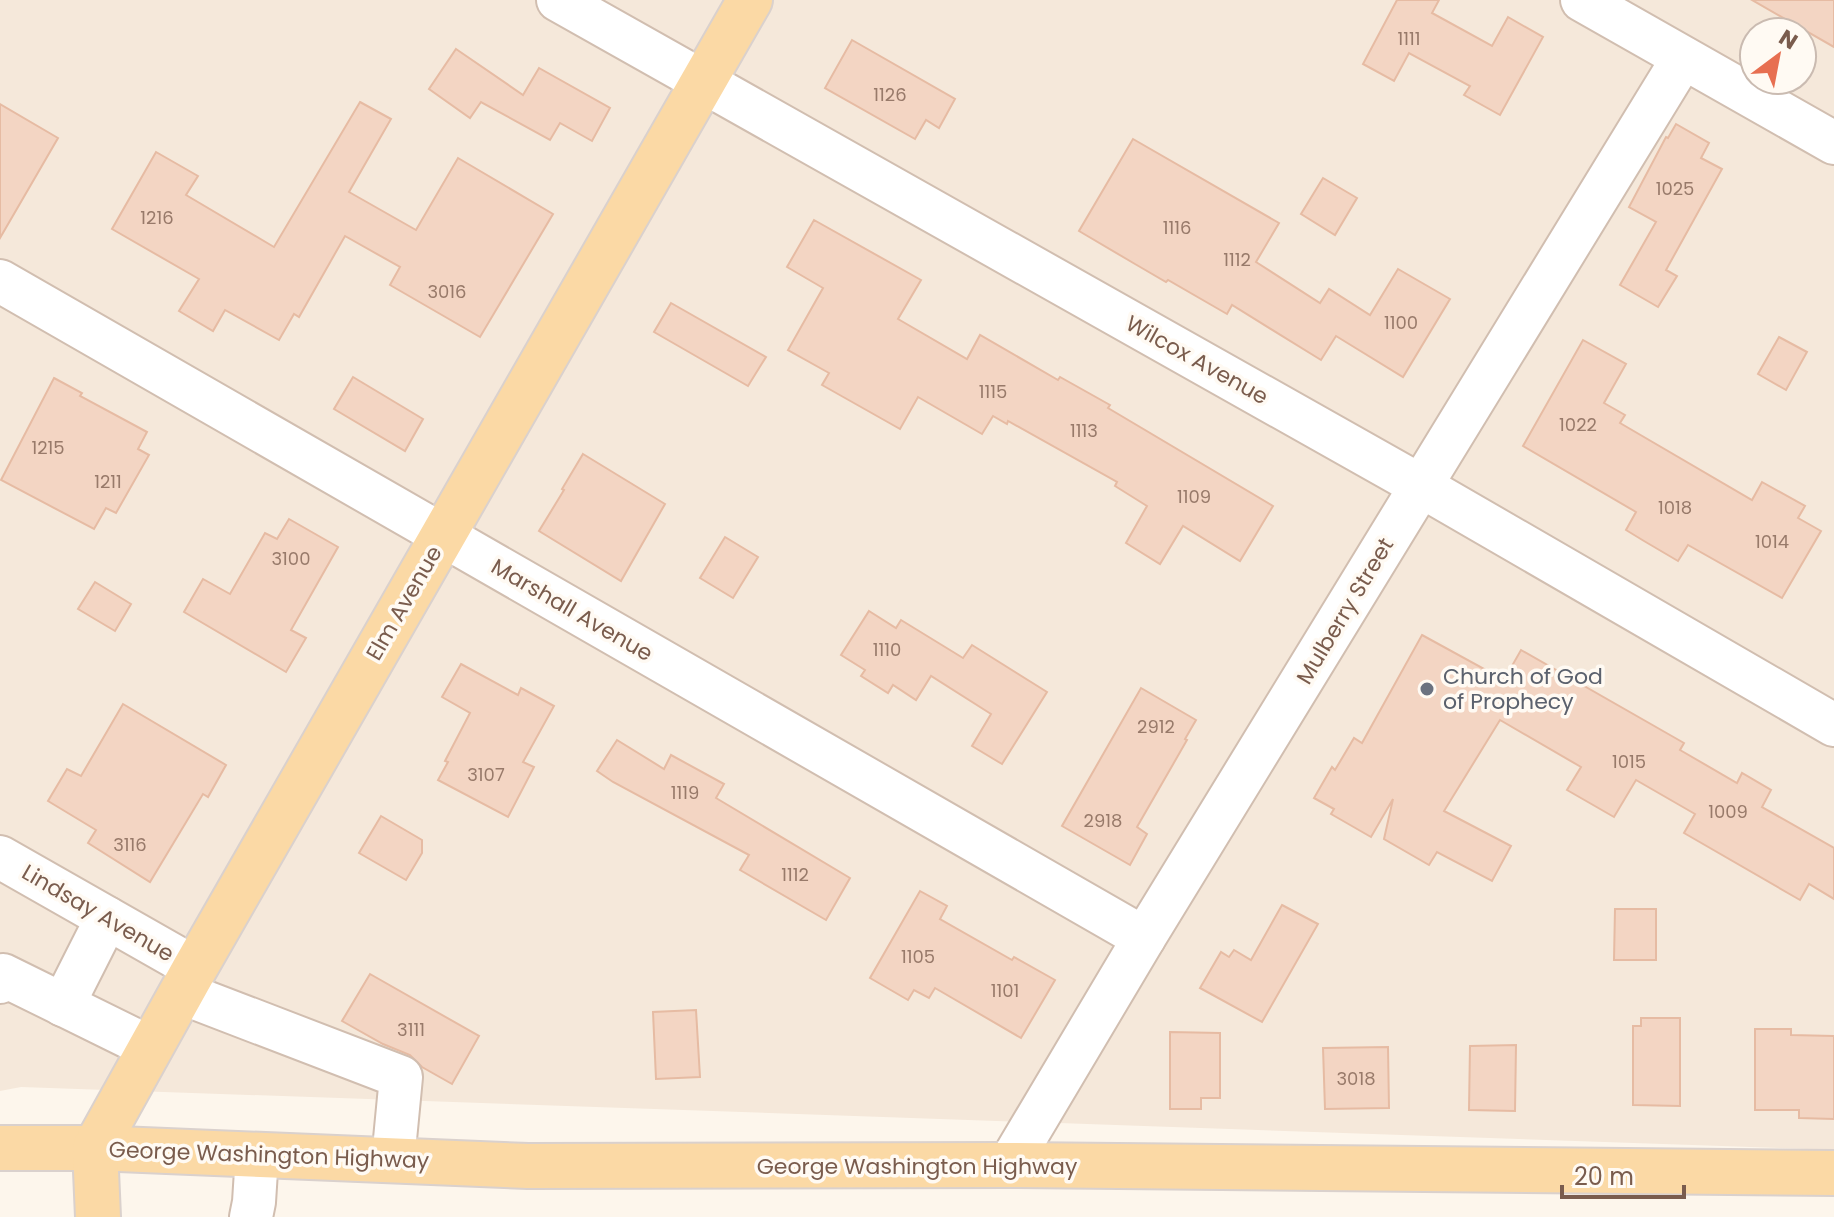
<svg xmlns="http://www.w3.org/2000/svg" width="1834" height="1217" viewBox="0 0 1834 1217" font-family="Poppins,sans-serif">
	<rect width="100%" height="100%" fill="#fdf6ec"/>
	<path fill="#f5e8da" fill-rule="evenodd" d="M 0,0 L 1834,0 L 1834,1150 L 21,1087 L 0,1091 ZM 1754,32 L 1802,32 L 1802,80 L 1754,80 Z"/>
	<g fill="#f3d5c3" stroke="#e6bba3" stroke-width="2">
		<path d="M 1397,0 L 1439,0 L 1432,13 L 1492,46 L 1508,17 L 1543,37 L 1500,115 L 1464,95 L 1470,86 L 1409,53 L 1394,81 L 1363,64 Z"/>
		<path d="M 1752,0 L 1834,0 L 1834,47 Z"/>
		<path d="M 852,40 L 955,99 L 939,128 L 926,120 L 915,139 L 825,88 Z"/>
		<path d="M 456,49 L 523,95 L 539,68 L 610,108 L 592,141 L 560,123 L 550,140 L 481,102 L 470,118 L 429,89 Z"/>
		<path d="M 360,102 L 391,119 L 349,192 L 416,230 L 458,158 L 553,214 L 480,337 L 390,285 L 400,267 L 345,236 L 299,317 L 294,314 L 279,340 L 225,310 L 213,331 L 179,311 L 199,279 L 112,229 L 156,152 L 198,176 L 186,195 L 274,247 Z"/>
		<path d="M 0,104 L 58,138 L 0,238 Z"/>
		<path d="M 1676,124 L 1709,143 L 1701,158 L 1722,169 L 1666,270 L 1677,276 L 1658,307 L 1620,285 L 1656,222 L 1629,207 L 1666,137 L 1668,138 Z"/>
		<path d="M 1133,139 L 1279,223 L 1256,262 L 1320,303 L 1329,289 L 1370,315 L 1398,269 L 1450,299 L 1403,377 L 1336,336 L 1321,360 L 1232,305 L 1227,314 L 1168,280 L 1166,282 L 1135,264 L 1079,231 Z"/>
		<path d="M 1323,178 L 1357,198 L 1335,235 L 1301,214 Z"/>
		<path d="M 814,220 L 921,280 L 898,319 L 967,359 L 980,335 L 1058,380 L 1060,377 L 1110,405 L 1108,408 L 1273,506 L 1240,561 L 1183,526 L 1160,564 L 1126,543 L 1147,506 L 1115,486 L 1117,482 L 1008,421 L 1007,424 L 993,416 L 982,434 L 918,397 L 900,429 L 822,385 L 829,373 L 788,350 L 823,288 L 787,267 Z"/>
		<path d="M 671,303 L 766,357 L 748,386 L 654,332 Z"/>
		<path d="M 1779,337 L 1807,352 L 1786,390 L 1758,374 Z"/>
		<path d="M 1583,340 L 1626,364 L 1604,403 L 1625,415 L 1620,423 L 1752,500 L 1762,482 L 1805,506 L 1798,518 L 1821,531 L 1782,598 L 1688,545 L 1678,561 L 1644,541 L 1626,530 L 1636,512 L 1523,446 Z"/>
		<path d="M 353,377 L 423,419 L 405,451 L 334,409 Z"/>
		<path d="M 54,378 L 82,393 L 80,396 L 147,432 L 138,449 L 149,455 L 116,513 L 106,508 L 94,529 L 1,480 Z"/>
		<path d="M 583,454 L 665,504 L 621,581 L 539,531 L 564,490 L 562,489 Z"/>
		<path d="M 289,519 L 338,547 L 291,630 L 306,638 L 286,672 L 184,612 L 203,579 L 230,594 L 265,533 L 277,539 Z"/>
		<path d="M 725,537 L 758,557 L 733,598 L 700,578 Z"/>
		<path d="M 95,582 L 131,604 L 115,631 L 78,609 Z"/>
		<path d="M 869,611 L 896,628 L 901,620 L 963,658 L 972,645 L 1047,692 L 1002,764 L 972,746 L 991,714 L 931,676 L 916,700 L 893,685 L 888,693 L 861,676 L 865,670 L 841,655 Z"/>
		<path d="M 1422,635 L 1504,680 L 1521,650 L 1684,743 L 1680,750 L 1737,783 L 1742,773 L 1771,790 L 1762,807 L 1834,848 L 1834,899 L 1809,884 L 1800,900 L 1684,833 L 1695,814 L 1636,780 L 1614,817 L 1567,790 L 1581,767 L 1500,720 L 1444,811 L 1511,846 L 1492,881 L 1437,852 L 1429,865 L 1384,839 L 1393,799 L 1371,837 L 1331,814 L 1334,809 L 1314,798 L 1332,767 L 1335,770 L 1354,738 L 1362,743 Z"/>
		<path d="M 461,664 L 518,695 L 521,688 L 554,706 L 523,762 L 534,767 L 508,817 L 438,780 L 448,762 L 445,761 L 470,713 L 442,697 Z"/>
		<path d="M 1141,688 L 1196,720 L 1185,739 L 1187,740 L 1137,827 L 1147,834 L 1130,865 L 1062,826 Z"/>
		<path d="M 123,704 L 226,765 L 208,797 L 203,794 L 150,882 L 88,843 L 96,830 L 48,801 L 67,769 L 81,776 Z"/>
		<path d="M 617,740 L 664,769 L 671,755 L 724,784 L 716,798 L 850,878 L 826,920 L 740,870 L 749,855 L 613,782 L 597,771 Z"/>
		<path d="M 381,816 L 422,840 L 422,853 L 406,880 L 359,853 Z"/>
		<path d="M 920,891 L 947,906 L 940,919 L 1012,960 L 1014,957 L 1055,980 L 1021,1038 L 935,988 L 929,998 L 914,990 L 908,1000 L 870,978 Z"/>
		<path d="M 1282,905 L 1318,924 L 1262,1022 L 1200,988 L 1221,952 L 1229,957 L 1234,950 L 1251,960 Z"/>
		<path d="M 1615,909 L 1656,909 L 1656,960 L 1614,960 Z"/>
		<path d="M 370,974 L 479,1036 L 452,1084 L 422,1067 L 410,1055 L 383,1044 L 342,1021 Z"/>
		<path d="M 696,1010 L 700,1077 L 656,1079 L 653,1012 Z"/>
		<path d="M 1641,1018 L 1680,1018 L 1680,1106 L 1633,1105 L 1633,1026 L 1641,1026 Z"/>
		<path d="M 1755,1029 L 1791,1029 L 1791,1035 L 1834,1036 L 1834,1119 L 1799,1118 L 1799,1110 L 1755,1110 Z"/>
		<path d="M 1170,1032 L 1220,1033 L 1220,1098 L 1201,1098 L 1201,1109 L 1170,1109 Z"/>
		<path d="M 1516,1045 L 1515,1111 L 1469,1110 L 1470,1046 Z"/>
		<path d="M 1388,1047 L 1389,1108 L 1325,1109 L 1323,1048 Z"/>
	</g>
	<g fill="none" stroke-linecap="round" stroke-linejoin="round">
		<g stroke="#d1beb0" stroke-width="46">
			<g id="minor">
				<path d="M 558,0 L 1421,486 L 1834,725"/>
				<path d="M 1582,0 L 1834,143"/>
				<path d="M 0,281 L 1144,938"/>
				<path d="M 0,857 L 195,968"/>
				<path d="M 0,982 L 3,975 L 151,1048"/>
				<path d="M 182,993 L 401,1077 L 393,1160"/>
				<path d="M 63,1005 L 107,918"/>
				<path d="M 1009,1165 L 1144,938 L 1683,58"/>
				<path d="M 251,1217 L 254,1202 L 257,1155"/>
			</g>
		</g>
		<g stroke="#dad1cd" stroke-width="48">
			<g id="major">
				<path d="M 0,1148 L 95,1148 L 528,1166 L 1009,1165 L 1834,1173"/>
				<path d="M 98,1217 L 95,1148 L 195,968 L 750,0"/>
			</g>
		</g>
		<use href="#minor" stroke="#fff" stroke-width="42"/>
		<use href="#major" stroke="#fbd9a5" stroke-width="44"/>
	</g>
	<circle fill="#6b7280" stroke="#fffaf3" stroke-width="3" cx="1427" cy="689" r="8"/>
	<g text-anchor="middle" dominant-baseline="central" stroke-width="7" stroke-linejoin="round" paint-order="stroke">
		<g font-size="18" fill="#987a6a">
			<text x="1409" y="38">1111</text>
			<text x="890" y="94">1126</text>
			<text x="1675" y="188">1025</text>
			<text x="157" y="217">1216</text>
			<text x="1177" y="227">1116</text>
			<text x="1237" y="259">1112</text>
			<text x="447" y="291">3016</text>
			<text x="1401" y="322">1100</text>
			<text x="993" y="391">1115</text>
			<text x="1578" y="424">1022</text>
			<text x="1084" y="430">1113</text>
			<text x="48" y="447">1215</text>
			<text x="108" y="481">1211</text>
			<text x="1194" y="496">1109</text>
			<text x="1675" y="507">1018</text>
			<text x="1772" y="541">1014</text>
			<text x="291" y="558">3100</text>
			<text x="887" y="649">1110</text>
			<text x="1156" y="726">2912</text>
			<text x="1629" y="761">1015</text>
			<text x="486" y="774">3107</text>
			<text x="685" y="792">1119</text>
			<text x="1728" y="811">1009</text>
			<text x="1103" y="820">2918</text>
			<text x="130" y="844">3116</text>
			<text x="795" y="874">1112</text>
			<text x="918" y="956">1105</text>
			<text x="1005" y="990">1101</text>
			<text x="411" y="1029">3111</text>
			<text x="1356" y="1078">3018</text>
		</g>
		<g font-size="22" fill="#7a5c4d" stroke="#fffaf3">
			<text transform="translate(1197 360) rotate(29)">Wilcox Avenue</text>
			<text transform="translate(404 603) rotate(-60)">Elm Avenue</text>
			<text transform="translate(572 610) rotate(30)">Marshall Avenue</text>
			<text transform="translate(1345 611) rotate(-59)">Mulberry Street</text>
			<text transform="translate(98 913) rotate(30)">Lindsay Avenue</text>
			<text transform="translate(269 1155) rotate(2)">George Washington Highway</text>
			<text x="917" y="1166">George Washington Highway</text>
		</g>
		<g font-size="22" fill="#5b616d" stroke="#fffaf3" text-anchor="start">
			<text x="1443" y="676">Church of God<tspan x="1443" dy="25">of Prophecy</tspan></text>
		</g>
	</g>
	<g transform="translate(1778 56) rotate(32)"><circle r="38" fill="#fffaf3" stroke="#cabbb1" stroke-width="2"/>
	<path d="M0-6L14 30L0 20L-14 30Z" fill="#e76f51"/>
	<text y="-12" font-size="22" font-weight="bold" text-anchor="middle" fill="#7a5c4d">N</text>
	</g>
	<path d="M1562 1185v12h122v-12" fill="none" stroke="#7a5c4d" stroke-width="4"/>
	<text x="1574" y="1185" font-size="24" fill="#7a5c4d" stroke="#fffaf3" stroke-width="6" paint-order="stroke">20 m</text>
</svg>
